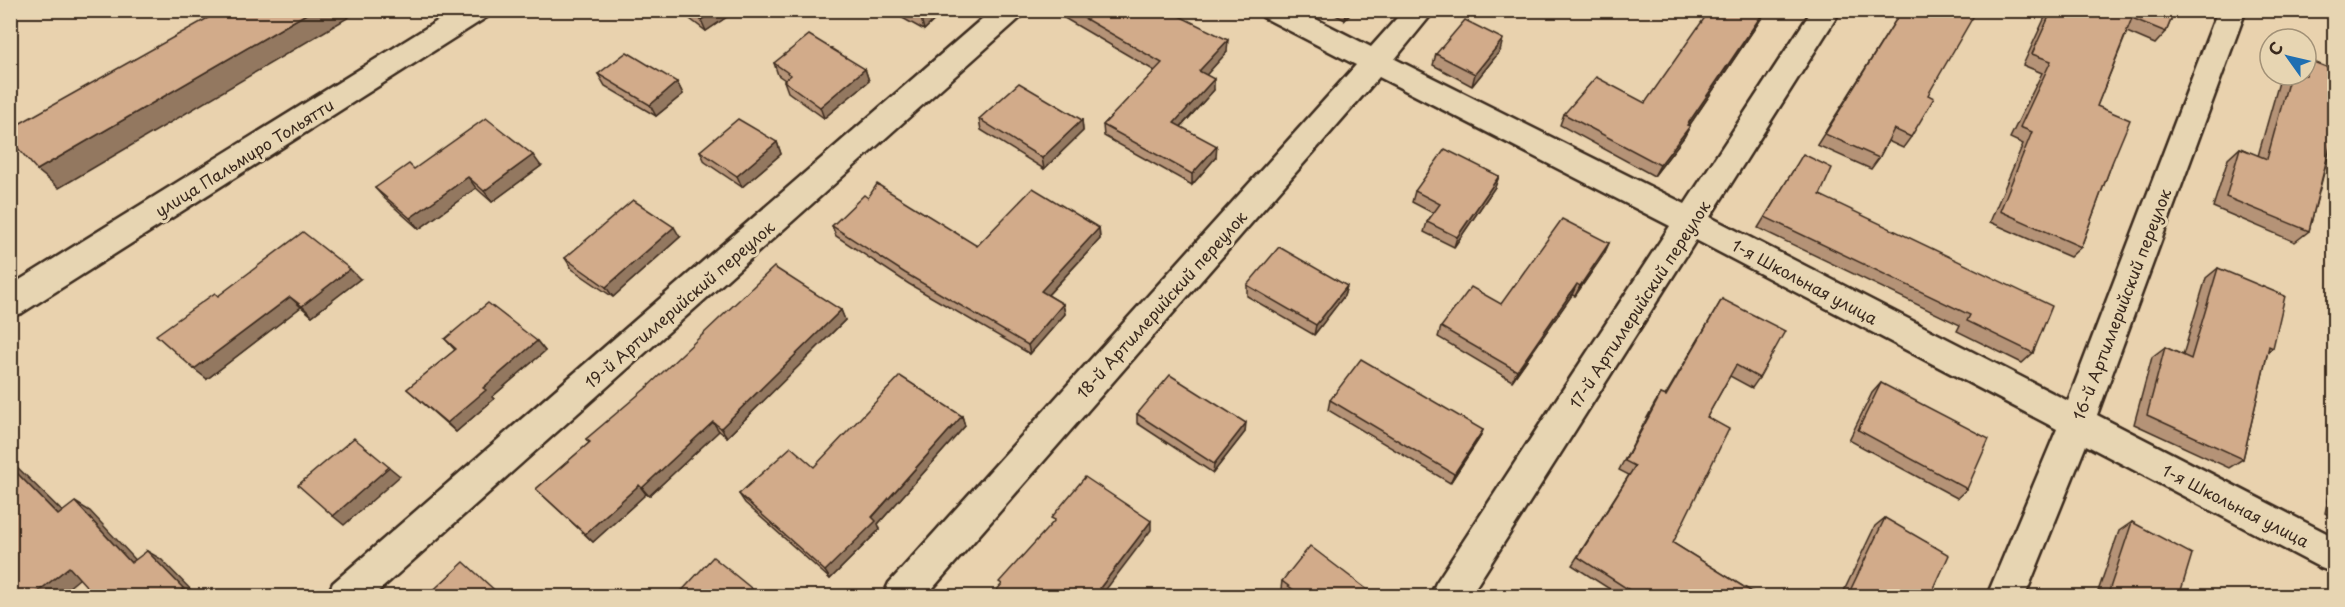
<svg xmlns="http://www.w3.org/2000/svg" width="2345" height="607" viewBox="0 0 2345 607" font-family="'Playpen Sans',sans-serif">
	<rect width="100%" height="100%" fill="#e9d2ae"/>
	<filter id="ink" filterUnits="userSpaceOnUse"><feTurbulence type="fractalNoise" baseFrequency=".0167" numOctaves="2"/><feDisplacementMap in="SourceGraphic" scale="12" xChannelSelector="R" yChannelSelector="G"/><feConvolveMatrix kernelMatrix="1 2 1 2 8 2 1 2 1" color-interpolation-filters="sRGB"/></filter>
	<g filter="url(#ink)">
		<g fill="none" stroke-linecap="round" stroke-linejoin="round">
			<g stroke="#3b2a1e" stroke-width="5">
				<g id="street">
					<path d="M 455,10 L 491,10 L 487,17 L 22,313 L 10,317 L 10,286 Z"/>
					<path d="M 992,10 L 1025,10 L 1021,17 L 373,596 L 327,596 L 333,583 Z"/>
					<path d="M 1259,10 L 1298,10 L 1371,47 L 1404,10 L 1435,10 L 1395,59 L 1685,204 L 1812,10 L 1841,10 L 1710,217 L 2068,401 L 2218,10 L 2246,10 L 2097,415 L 2334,537 L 2334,573 L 2321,568 L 2086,445 L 2025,596 L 1987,596 L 2057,429 L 1696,240 L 1470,596 L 1430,596 L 1436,583 L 1670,226 L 1379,77 L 926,596 L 883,596 L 889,583 L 1356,65 L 1263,17 Z"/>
				</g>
			</g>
			<use href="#street" fill="#e7d5b2" fill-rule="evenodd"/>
		</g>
		<g fill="#b59377" stroke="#3b2a1e" stroke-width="1.5">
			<path d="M 678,10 L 737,10 L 706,31 Z"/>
			<path d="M 888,10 L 945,10 L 924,30 Z"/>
			<path d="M 1054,10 L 1171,10 L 1171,12 L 1227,52 L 1206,75 L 1214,90 L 1181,127 L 1216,157 L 1192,185 L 1104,136 L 1103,125 L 1155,71 L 1054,12 Z"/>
			<path d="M 1326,10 L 1354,10 L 1345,20 Z"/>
			<path d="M 1767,10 L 1689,126 L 1690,126 L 1684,137 L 1654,176 L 1560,125 L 1564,114 L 1645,103 Z"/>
			<path d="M 1902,10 L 1928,95 L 1911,137 L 1903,148 L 1888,141 L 1879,158 L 1871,169 L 1817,145 Z"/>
			<path d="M 2049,10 L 2075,10 L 2085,15 L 2087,10 L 2175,10 L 2166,32 L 2155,44 L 2127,32 L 2097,106 L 2112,163 L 2081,247 L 2070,257 L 1990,222 L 2023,144 L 2010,138 L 2042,73 L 2023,65 L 2046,15 Z"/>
			<path d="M 2326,10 L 2334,10 L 2334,14 Z"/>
			<path d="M 1500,51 L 1472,86 L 1433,65 L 1436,54 Z"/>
			<path d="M 774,63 L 865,69 L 869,81 L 824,118 L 788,92 L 784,81 L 785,80 L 778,75 Z"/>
			<path d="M 2334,70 L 2334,155 L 2329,153 L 2309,231 L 2295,242 L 2213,207 L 2228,159 L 2240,148 L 2258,156 L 2281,75 L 2306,75 Z"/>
			<path d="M 598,74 L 677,82 L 683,94 L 656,116 L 605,86 Z"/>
			<path d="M 979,119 L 1082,120 L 1083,131 L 1044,169 L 981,130 Z"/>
			<path d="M 777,142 L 781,154 L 742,187 L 705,162 L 700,151 Z"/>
			<path d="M 541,166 L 492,202 L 476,188 L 419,229 L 385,199 L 375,188 L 414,169 Z"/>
			<path d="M 1796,166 L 1820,195 L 2033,353 L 2022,363 L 1957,331 L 1960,325 L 1758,228 Z"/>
			<path d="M 1499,176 L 1495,187 L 1454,247 L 1424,232 L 1427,222 L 1433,213 L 1412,202 L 1415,191 Z"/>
			<path d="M 868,198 L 977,246 L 1099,228 L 1100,239 L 1048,295 L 1063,304 L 1065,314 L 1030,354 L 909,284 L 836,236 L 832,226 Z"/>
			<path d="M 680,237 L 613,297 L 572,269 L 565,258 Z"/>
			<path d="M 1609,243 L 1604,254 L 1575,296 L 1572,295 L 1512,381 L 1438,337 L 1441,327 L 1501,304 Z"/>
			<path d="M 2218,268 L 2273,348 L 2268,351 L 2243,459 L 2229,468 L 2134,424 L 2152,357 L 2165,347 L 2183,355 L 2206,278 Z"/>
			<path d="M 360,279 L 312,316 L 301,307 L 207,379 L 218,296 Z"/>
			<path d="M 1247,285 L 1347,286 L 1344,296 L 1314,335 L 1247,296 Z"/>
			<path d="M 1722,299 L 1759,378 L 1752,388 L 1730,376 L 1707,417 L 1673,543 L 1760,597 L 1622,597 L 1572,565 L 1629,475 L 1619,470 L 1655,403 L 1661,394 L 1665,396 Z"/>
			<path d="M 841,310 L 845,320 L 727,437 L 719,431 L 649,496 L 646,494 L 593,542 L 536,489 L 589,443 L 586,439 Z"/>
			<path d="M 445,339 L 537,341 L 545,351 L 492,397 L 494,399 L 456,432 L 407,389 L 455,350 Z"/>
			<path d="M 1881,383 L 1967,489 L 1957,498 L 1849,440 L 1872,393 Z"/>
			<path d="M 1330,400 L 1483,430 L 1479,439 L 1450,483 L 1328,410 Z"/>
			<path d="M 1137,414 L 1245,432 L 1213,473 L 1137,423 Z"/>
			<path d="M 962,416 L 965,426 L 878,524 L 880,529 L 830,579 L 745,503 L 739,494 Z"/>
			<path d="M 2334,471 L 2334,518 L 2325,513 Z"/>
			<path d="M 1885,518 L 1930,597 L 1841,597 L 1875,526 Z"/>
			<path d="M 2132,522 L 2179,597 L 2096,597 L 2119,531 Z"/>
			<path d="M 1282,581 L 1377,597 L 1291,597 L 1281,589 Z"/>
		</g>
		<g fill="#937861" stroke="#3b2a1e" stroke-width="1.5">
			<path d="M 313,10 L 361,10 L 59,188 L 37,170 Z"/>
			<path d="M 715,10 L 737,10 L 706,31 L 701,20 Z"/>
			<path d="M 930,10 L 945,10 L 924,30 L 921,18 Z"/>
			<path d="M 1347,10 L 1354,10 L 1345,20 Z"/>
			<path d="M 1765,10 L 1767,10 L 1682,136 L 1687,125 Z"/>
			<path d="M 1503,39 L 1500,51 L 1472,86 L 1475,74 Z"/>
			<path d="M 1228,40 L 1227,52 L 1199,83 L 1199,71 Z"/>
			<path d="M 865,69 L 869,81 L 824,118 L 820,107 Z"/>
			<path d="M 1214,79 L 1214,90 L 1174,134 L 1174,123 Z"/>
			<path d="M 677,82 L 683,94 L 656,116 L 650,105 Z"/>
			<path d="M 1082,120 L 1083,131 L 1044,169 L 1042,158 Z"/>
			<path d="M 1690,126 L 1684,137 L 1654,176 L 1660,165 Z"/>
			<path d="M 777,142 L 781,154 L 742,187 L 737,176 Z"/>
			<path d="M 1217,146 L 1216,157 L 1192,185 L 1192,174 Z"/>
			<path d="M 533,155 L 541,166 L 492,202 L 484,191 Z"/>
			<path d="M 1499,176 L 1495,187 L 1454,247 L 1457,237 Z"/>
			<path d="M 468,177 L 476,188 L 419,229 L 410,218 Z"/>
			<path d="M 674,227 L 680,237 L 613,297 L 606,287 Z"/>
			<path d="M 1099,228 L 1100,239 L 1042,301 L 1041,291 Z"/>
			<path d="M 1609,243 L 1604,254 L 1575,296 L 1580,286 Z"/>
			<path d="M 350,269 L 360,279 L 312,316 L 302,306 Z"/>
			<path d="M 1577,284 L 1572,295 L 1512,381 L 1517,371 Z"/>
			<path d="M 1347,286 L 1344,296 L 1314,335 L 1316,325 Z"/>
			<path d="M 290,297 L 301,307 L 207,379 L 194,369 Z"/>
			<path d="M 1063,304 L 1065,314 L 1030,354 L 1028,345 Z"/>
			<path d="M 841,310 L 845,320 L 727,437 L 721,428 Z"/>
			<path d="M 537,341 L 545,351 L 492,397 L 494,399 L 456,432 L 447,423 L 483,388 Z"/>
			<path d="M 962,416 L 965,426 L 878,524 L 880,529 L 830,579 L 825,571 Z"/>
			<path d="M 713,422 L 719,431 L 649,496 L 642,488 Z"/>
			<path d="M 1246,423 L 1245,432 L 1213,473 L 1214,464 Z"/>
			<path d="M 1483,430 L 1479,439 L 1450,483 L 1454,474 Z"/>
			<path d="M 10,460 L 74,523 L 58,515 L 10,466 Z"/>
			<path d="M 389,467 L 400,476 L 344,525 L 333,516 Z"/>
			<path d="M 639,485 L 646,494 L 593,542 L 585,534 Z"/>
			<path d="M 75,502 L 90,511 L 146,571 L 131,563 Z"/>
			<path d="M 1151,521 L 1151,530 L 1101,596 L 1100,588 Z"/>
			<path d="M 147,551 L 161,559 L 197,596 L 174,597 Z"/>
			<path d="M 69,567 L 84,575 L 57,597 L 31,597 Z"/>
		</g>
		<g fill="#d2ab8a" stroke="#3b2a1e" stroke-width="1.5">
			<path d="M 222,10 L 313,10 L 37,170 L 10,139 L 10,129 Z"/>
			<path d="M 689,10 L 715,10 L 701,20 Z"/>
			<path d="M 907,10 L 930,10 L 921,18 Z"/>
			<path d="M 1070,10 L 1169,10 L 1169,11 L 1228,40 L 1199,71 L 1214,79 L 1174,123 L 1217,146 L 1192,174 L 1103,125 L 1162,63 Z"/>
			<path d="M 1710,10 L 1765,10 L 1687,125 L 1690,126 L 1660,165 L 1564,114 L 1596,77 L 1645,103 Z"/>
			<path d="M 1902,10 L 1977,10 L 1928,95 L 1934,98 L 1911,137 L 1894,129 L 1879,158 L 1825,134 Z"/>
			<path d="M 2052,10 L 2075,10 L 2088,16 L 2091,10 L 2175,10 L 2166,32 L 2132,18 L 2097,106 L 2130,120 L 2112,163 L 2081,247 L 2000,211 L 2032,132 L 2020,127 L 2051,61 L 2032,54 Z"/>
			<path d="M 1465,20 L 1503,39 L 1475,74 L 1436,54 Z"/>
			<path d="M 809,35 L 865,69 L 820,107 L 784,81 L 791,75 L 774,63 Z"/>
			<path d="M 627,52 L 677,82 L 650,105 L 598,74 Z"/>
			<path d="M 2306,59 L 2334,70 L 2334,139 L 2332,138 L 2309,231 L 2226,197 L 2240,148 L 2267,159 L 2290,75 L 2306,75 Z"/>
			<path d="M 1019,83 L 1082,120 L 1042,158 L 979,119 Z"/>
			<path d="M 486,118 L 533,155 L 484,191 L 468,177 L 410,218 L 375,188 L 409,164 L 414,169 Z"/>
			<path d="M 738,119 L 777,142 L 737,176 L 700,151 Z"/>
			<path d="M 1445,149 L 1499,176 L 1457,237 L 1427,222 L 1440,204 L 1415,191 Z"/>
			<path d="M 1803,154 L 1832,168 L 1820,195 L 2052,306 L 2033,353 L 1967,321 L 1970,315 L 1765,217 Z"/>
			<path d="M 877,184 L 977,246 L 1033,188 L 1099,228 L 1041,291 L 1063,304 L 1028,345 L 905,273 L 832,226 L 864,195 L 868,198 Z"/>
			<path d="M 633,200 L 674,227 L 606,287 L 565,258 Z"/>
			<path d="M 1562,219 L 1609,243 L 1580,286 L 1577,284 L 1517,371 L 1441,327 L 1471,287 L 1501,304 Z"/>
			<path d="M 303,232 L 350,269 L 302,306 L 290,297 L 194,369 L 156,335 L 215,293 L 218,296 Z"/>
			<path d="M 1279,247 L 1347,286 L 1316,325 L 1247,285 Z"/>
			<path d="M 774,267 L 841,310 L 721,428 L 713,422 L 642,488 L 639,485 L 585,534 L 536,489 L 590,442 L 586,439 L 645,389 Z"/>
			<path d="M 2218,268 L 2285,296 L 2273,348 L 2269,346 L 2243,459 L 2147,415 L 2165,347 L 2191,359 Z"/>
			<path d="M 1722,299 L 1785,331 L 1759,378 L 1736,365 L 1707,417 L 1729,429 L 1673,543 L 1760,597 L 1640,597 L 1578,557 L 1635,466 L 1625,461 L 1661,394 L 1666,396 Z"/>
			<path d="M 488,303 L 537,341 L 483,388 L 486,390 L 447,423 L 407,389 L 456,349 L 445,339 Z"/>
			<path d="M 1361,359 L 1483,430 L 1454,474 L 1330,400 Z"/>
			<path d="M 1170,375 L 1246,423 L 1214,464 L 1137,414 Z"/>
			<path d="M 900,376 L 962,416 L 872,517 L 876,521 L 825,571 L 739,494 L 791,447 L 814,467 Z"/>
			<path d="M 1881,383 L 1989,439 L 1967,489 L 1858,430 Z"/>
			<path d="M 354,438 L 389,467 L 333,516 L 298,485 Z"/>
			<path d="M 10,466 L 58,515 L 75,502 L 131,563 L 147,551 L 184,589 L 174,597 L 96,597 L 69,567 L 31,597 L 10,597 Z"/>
			<path d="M 1085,477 L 1151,521 L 1100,588 L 1111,597 L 991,597 L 1002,584 L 999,582 L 1055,520 L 1051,518 Z"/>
			<path d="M 1885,518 L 1949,555 L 1930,597 L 1847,597 Z"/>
			<path d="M 2132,522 L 2192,554 L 2179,597 L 2107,597 Z"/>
			<path d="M 1310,546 L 1377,597 L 1303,597 L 1282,581 Z"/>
			<path d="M 713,557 L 762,597 L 676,597 Z"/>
			<path d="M 464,562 L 502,597 L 426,597 Z"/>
		</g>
	</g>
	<g text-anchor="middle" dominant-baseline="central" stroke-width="6" stroke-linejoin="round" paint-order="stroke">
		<g font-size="16" fill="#3b2a1e" stroke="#e7d5b2">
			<text transform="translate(244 157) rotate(-32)">улица Пальмиро Тольятти</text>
			<text transform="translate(1805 281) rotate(28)">1-я Школьная улица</text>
			<text transform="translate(679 304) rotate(-41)">19-й Артиллерийский переулок</text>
			<text transform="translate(1161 304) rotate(-48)">18-й Артиллерийский переулок</text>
			<text transform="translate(1639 304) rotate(-57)">17-й Артиллерийский переулок</text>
			<text transform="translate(2121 304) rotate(-69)">16-й Артиллерийский переулок</text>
			<text transform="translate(2236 505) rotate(27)">1-я Школьная улица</text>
		</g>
	</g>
	<rect width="2345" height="607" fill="none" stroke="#e7d5b2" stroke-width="36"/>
	<rect x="18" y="18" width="2309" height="571" fill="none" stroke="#3b2a1e" stroke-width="2" filter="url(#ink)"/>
	<g transform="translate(2288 57) rotate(304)"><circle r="28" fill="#e7d5b2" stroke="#a29177" stroke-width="1.5"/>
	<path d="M0-4.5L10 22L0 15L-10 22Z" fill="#1f6fb2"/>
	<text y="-9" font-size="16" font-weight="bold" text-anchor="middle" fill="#3b2a1e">С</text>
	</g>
</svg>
